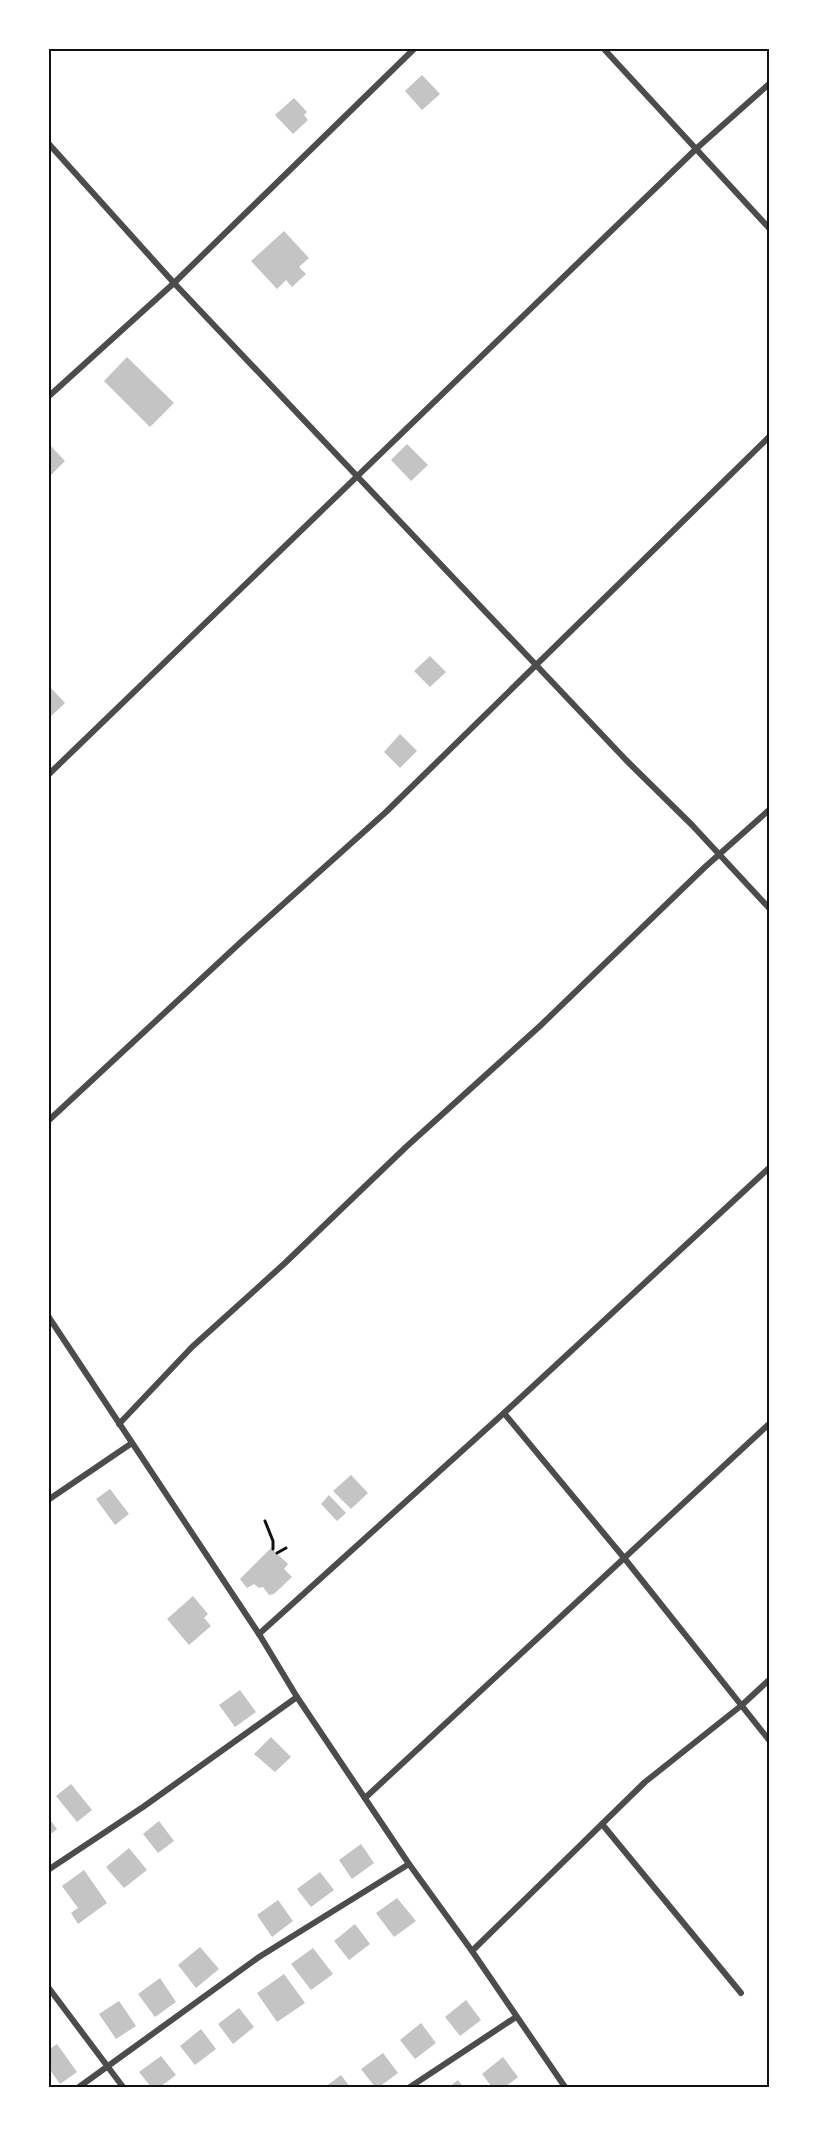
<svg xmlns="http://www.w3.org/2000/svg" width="817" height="2135" viewBox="0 0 817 2135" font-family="'IBM Plex Sans',sans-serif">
	<rect width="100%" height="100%" fill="#fff"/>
	<g fill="#c4c4c4">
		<path d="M 422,75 L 440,94 L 422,110 L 405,91 Z"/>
		<path d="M 294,98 L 307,112 L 304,115 L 308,120 L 293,134 L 275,115 Z"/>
		<path d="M 284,231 L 309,258 L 299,267 L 306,274 L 292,287 L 286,280 L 277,289 L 251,261 Z"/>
		<path d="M 127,357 L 174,403 L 150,427 L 104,381 Z"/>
		<path d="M 48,443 L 65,461 L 48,478 Z"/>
		<path d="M 407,444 L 428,465 L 411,481 L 391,460 Z"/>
		<path d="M 430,656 L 446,672 L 430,687 L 414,671 Z"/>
		<path d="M 48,685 L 65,703 L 48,719 Z"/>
		<path d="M 400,734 L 417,751 L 400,768 L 384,752 Z"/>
		<path d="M 351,1475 L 368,1493 L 351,1509 L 333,1491 Z"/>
		<path d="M 110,1489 L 129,1514 L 115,1525 L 96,1499 Z"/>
		<path d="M 329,1495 L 346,1513 L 337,1521 L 321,1504 Z"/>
		<path d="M 271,1548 L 288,1564 L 284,1569 L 292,1577 L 274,1594 L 269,1595 L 263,1587 L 259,1588 L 254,1584 L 247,1588 L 240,1579 Z"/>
		<path d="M 193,1596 L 208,1614 L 204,1618 L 211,1626 L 189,1645 L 167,1619 Z"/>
		<path d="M 240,1690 L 256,1712 L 235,1727 L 219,1705 Z"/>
		<path d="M 271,1737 L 291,1757 L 275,1772 L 254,1754 Z"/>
		<path d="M 71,1784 L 92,1810 L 77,1822 L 56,1796 Z"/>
		<path d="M 48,1817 L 57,1829 L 48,1836 Z"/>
		<path d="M 159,1821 L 174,1841 L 158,1853 L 143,1834 Z"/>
		<path d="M 361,1844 L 374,1863 L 352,1879 L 339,1860 Z"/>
		<path d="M 129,1848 L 147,1870 L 124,1888 L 106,1867 Z"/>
		<path d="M 84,1870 L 107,1903 L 78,1924 L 71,1913 L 78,1908 L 62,1886 Z"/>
		<path d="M 320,1872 L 334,1890 L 311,1907 L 297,1889 Z"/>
		<path d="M 397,1898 L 416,1921 L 394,1937 L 376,1913 Z"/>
		<path d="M 278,1900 L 293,1921 L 272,1937 L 257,1915 Z"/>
		<path d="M 355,1924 L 370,1944 L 349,1960 L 334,1941 Z"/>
		<path d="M 200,1947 L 219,1969 L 196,1988 L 178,1965 Z"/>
		<path d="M 313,1948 L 333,1974 L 311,1990 L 291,1964 Z"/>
		<path d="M 284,1974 L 305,2003 L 277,2022 L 257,1993 Z"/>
		<path d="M 160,1978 L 176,2002 L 155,2017 L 138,1994 Z"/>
		<path d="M 466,2000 L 481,2020 L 460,2036 L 445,2017 Z"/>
		<path d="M 119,2001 L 136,2026 L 116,2039 L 99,2014 Z"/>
		<path d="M 239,2008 L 254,2027 L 233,2044 L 218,2024 Z"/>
		<path d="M 421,2023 L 436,2043 L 415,2059 L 400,2040 Z"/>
		<path d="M 201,2029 L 216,2049 L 195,2065 L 180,2046 Z"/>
		<path d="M 57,2044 L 77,2072 L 60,2084 L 48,2067 L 48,2050 Z"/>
		<path d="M 383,2053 L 398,2073 L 379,2087 L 375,2087 L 361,2069 Z"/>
		<path d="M 161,2056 L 176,2075 L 160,2087 L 151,2087 L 139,2072 Z"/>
		<path d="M 503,2057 L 518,2077 L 505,2087 L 492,2087 L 482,2074 Z"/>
		<path d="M 341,2075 L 350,2087 L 325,2087 Z"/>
		<path d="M 458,2080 L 463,2087 L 449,2087 Z"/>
	</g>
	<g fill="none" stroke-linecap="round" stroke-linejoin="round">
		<g stroke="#111" stroke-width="3">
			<path d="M 265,1521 L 273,1541 L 273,1549"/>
			<path d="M 277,1553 L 286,1548"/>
		</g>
		<g stroke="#4c4c4c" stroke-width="6">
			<path d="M 603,48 L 769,228"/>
			<path d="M 48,143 L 174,283 L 626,760 L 692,825 L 769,908"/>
			<path d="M 48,397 L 174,283 L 415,48"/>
			<path d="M 48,775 L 697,148 L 769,84"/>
			<path d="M 48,1121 L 242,941 L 386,812 L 769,437"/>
			<path d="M 48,1316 L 259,1634 L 297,1697 L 409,1864 L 472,1951 L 565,2087"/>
			<path d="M 504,1413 L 625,1559 L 769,1740"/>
			<path d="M 119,1424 L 192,1347 L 285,1263 L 406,1147 L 540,1026 L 705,867 L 769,810"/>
			<path d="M 48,1500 L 132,1443"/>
			<path d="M 259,1634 L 504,1413 L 769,1168"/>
			<path d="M 365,1798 L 769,1424"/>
			<path d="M 602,1824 L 741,1993"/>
			<path d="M 48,1870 L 143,1807 L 297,1697"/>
			<path d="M 472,1951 L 645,1782 L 742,1705 L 769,1680"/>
			<path d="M 48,1987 L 123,2087"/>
			<path d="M 79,2087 L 259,1957 L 409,1864"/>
			<path d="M 410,2087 L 516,2017"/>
		</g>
	</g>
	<rect width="817" height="2135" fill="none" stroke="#ffffff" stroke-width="99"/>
	<rect x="50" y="50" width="718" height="2036" fill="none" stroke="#111" stroke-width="2"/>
</svg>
